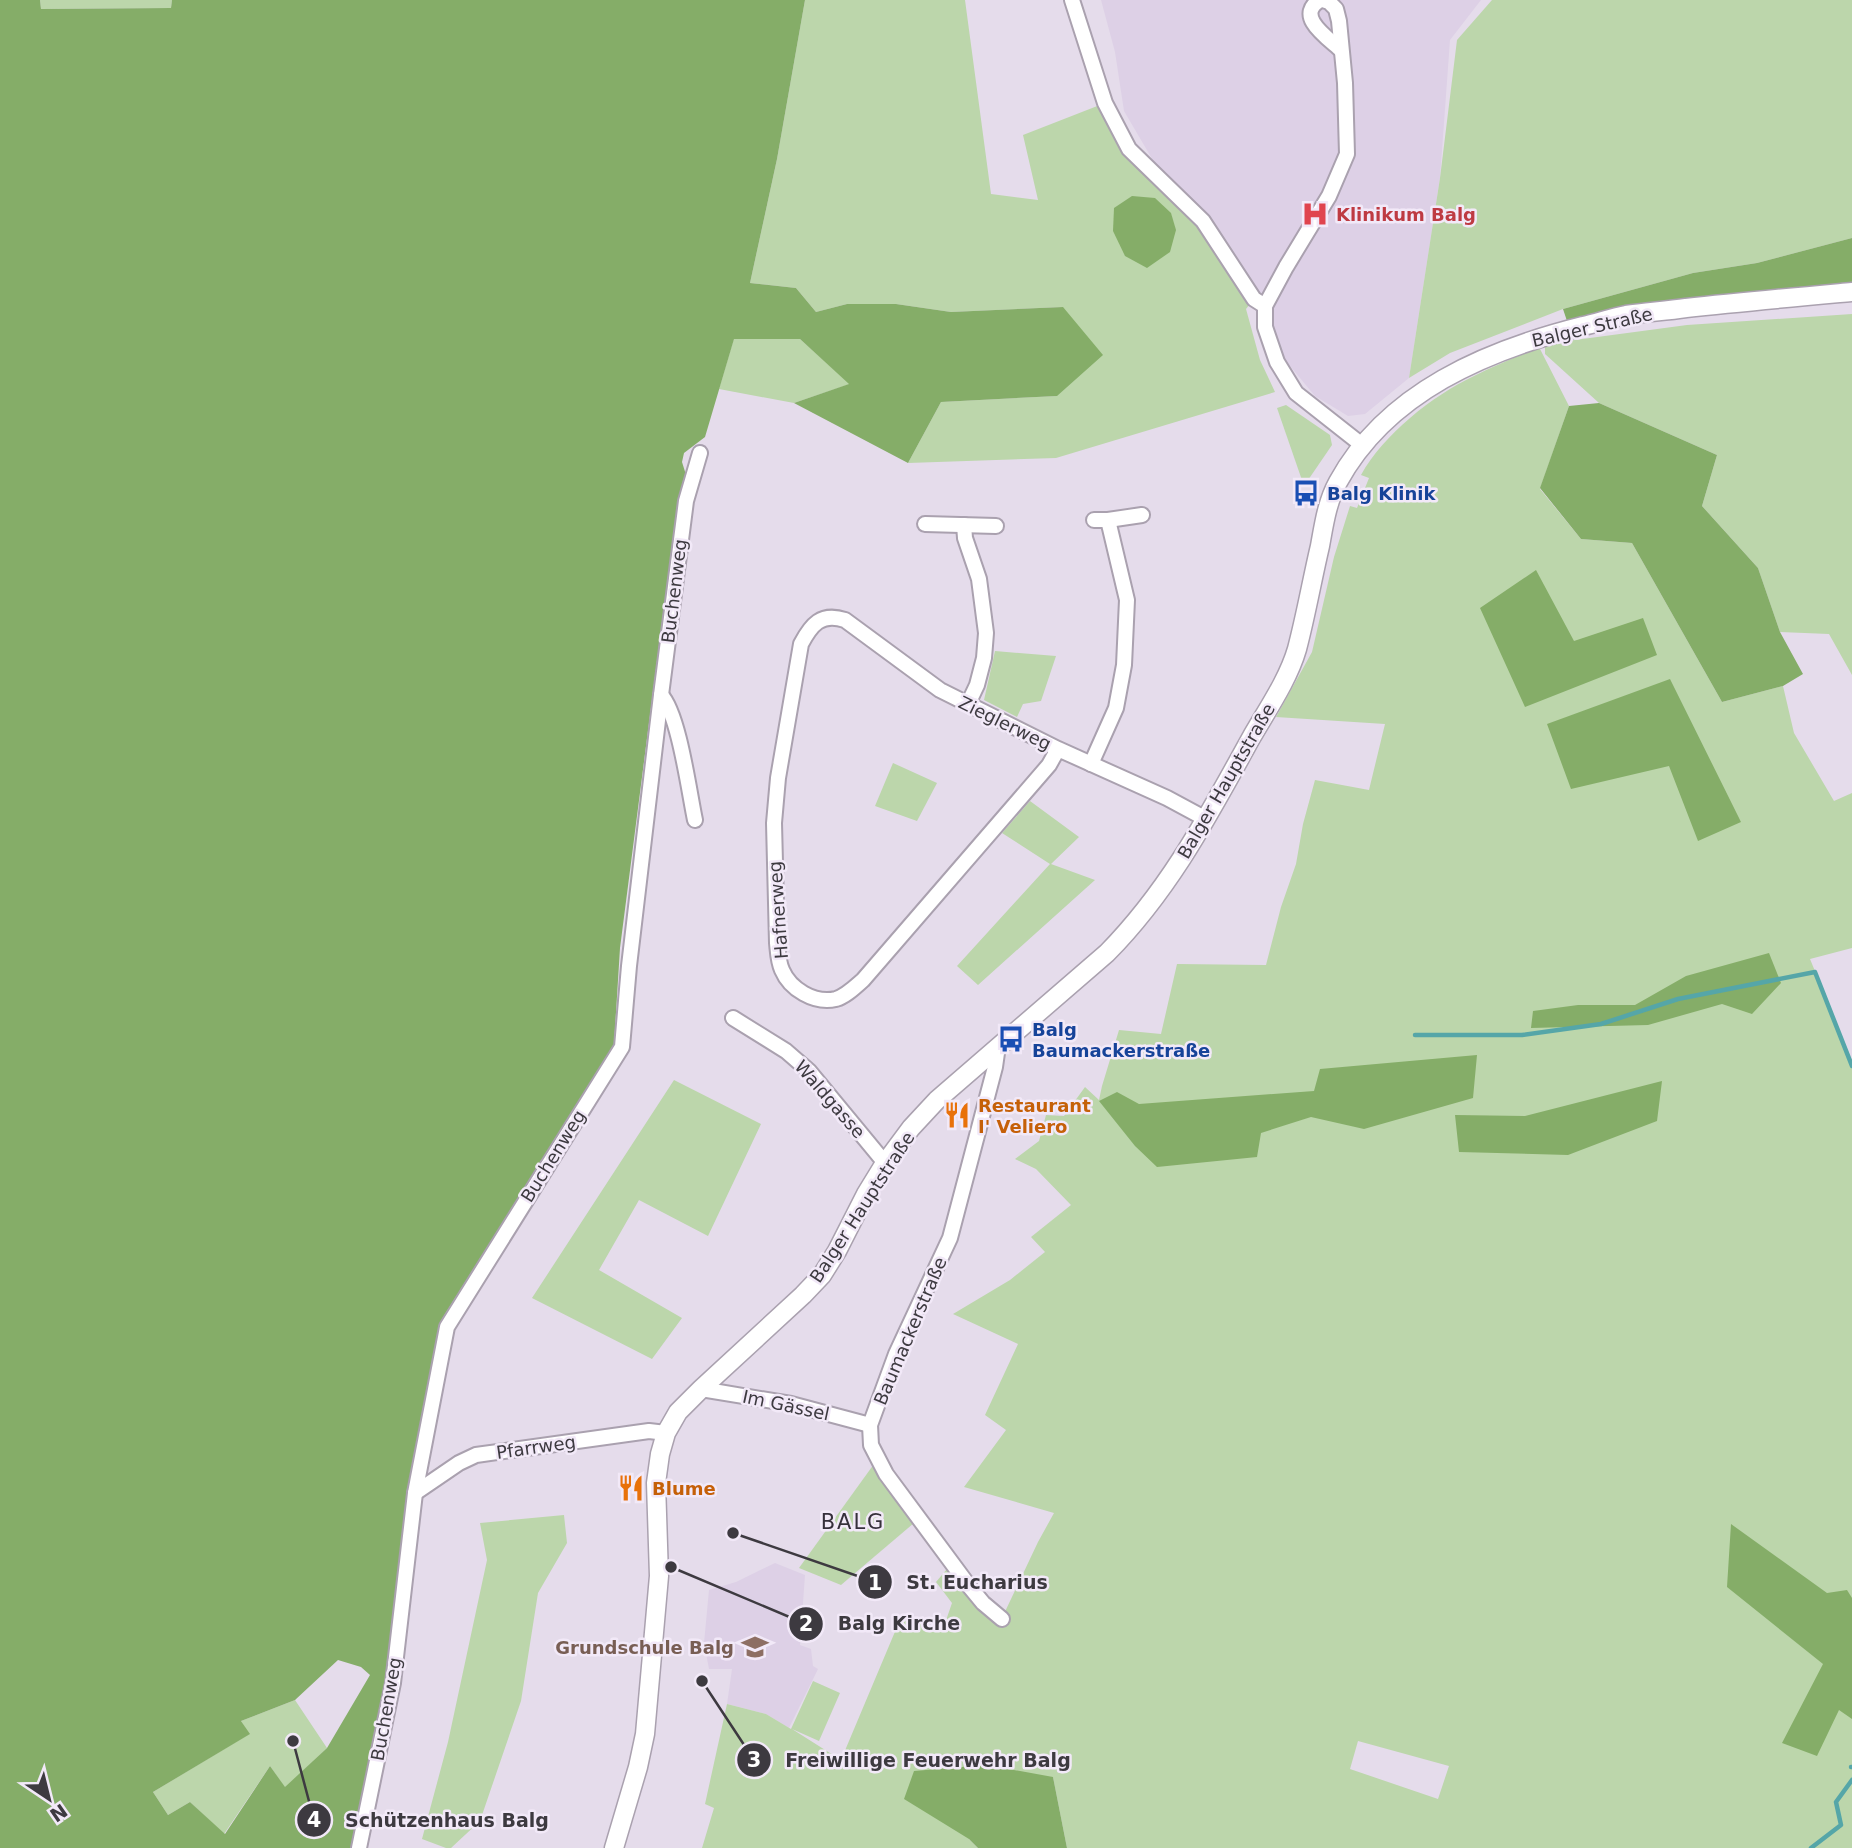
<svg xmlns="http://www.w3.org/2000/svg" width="1852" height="1848" viewBox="0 0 1852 1848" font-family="'DejaVu Sans',sans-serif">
	<rect width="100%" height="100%" fill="#e5dceb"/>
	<g fill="#ddd0e6">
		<path d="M 1101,0 L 1481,0 L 1450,40 L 1440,178 L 1409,378 L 1365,414 L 1348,416 L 1315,396 L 1285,360 L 1254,299 L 1168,186 L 1124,111 L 1115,52 Z"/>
		<path d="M 775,1563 L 805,1575 L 800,1645 L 811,1649 L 813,1666 L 818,1669 L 789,1728 L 766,1714 L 727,1704 L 732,1669 L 709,1669 L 704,1643 L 709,1590 L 736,1582 Z"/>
	</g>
	<g fill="#bcd6ab" fill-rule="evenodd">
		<path d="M 40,0 L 172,0 L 171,8 L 41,9 Z"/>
		<path d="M 805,0 L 965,0 L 991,194 L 1038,200 L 1023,135 L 1105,103 L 1129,149 L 1168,186 L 1254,299 L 1246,309 L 1260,360 L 1275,392 L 1056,458 L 908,463 L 941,402 L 1057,396 L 1063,307 L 951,312 L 896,304 L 847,304 L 816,312 L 796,288 L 750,283 L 777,159 Z"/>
		<path d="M 1492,0 L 1852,0 L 1852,238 L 1757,263 L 1693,273 L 1563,309 L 1450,353 L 1409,378 L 1440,178 L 1457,40 Z"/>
		<path d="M 1852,314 L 1852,675 L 1829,634 L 1780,632 L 1758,568 L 1702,506 L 1717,455 L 1599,403 L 1545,354 L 1545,344 L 1687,325 Z"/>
		<path d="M 734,338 L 800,339 L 850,384 L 794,403 L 719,389 Z"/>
		<path d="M 1539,347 L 1569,406 L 1540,489 L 1581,539 L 1632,543 L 1722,702 L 1783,686 L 1794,733 L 1834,801 L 1852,793 L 1852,948 L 1810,959 L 1852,1061 L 1852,1848 L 1067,1848 L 1053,1777 L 969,1839 L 978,1848 L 702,1848 L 714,1808 L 705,1804 L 727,1704 L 766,1714 L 791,1729 L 813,1681 L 840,1693 L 819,1741 L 792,1729 L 841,1760 L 902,1615 L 942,1632 L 952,1603 L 936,1582 L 952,1563 L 1002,1618 L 1038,1542 L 1054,1513 L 964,1487 L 1006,1430 L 985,1415 L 1018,1344 L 953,1314 L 1010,1280 L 1045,1252 L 1031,1237 L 1071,1205 L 1036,1169 L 1015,1159 L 1039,1141 L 1046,1115 L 1064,1116 L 1085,1087 L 1099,1100 L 1102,1086 L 1119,1030 L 1161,1034 L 1177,964 L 1266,965 L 1281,907 L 1296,864 L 1303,824 L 1315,780 L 1369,790 L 1385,724 L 1276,717 L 1312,652 L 1334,557 L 1350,506 L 1357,508 L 1369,478 L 1361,475 C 1384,434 1432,396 1474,376 C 1495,365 1517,357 1539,347 ZM 1358,1741 L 1449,1766 L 1438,1799 L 1350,1769 Z"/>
		<path d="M 1286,405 L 1330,435 L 1332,445 L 1304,486 L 1277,408 Z"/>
		<path d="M 995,651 L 1056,656 L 1041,701 L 1023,704 L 1017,717 L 984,700 Z"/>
		<path d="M 893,763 L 937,783 L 917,821 L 875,806 Z"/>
		<path d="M 1030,801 L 1079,837 L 1051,864 L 1095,880 L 978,985 L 957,966 L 1050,864 L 1002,833 Z"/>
		<path d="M 674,1080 L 761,1124 L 708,1236 L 639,1200 L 599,1270 L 682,1318 L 652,1359 L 532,1298 Z"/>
		<path d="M 874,1464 L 914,1523 L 841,1585 L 799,1568 Z"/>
		<path d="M 564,1515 L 567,1543 L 538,1593 L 521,1701 L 480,1821 L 451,1848 L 446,1848 L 422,1839 L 448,1742 L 487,1560 L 480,1523 Z"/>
		<path d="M 295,1700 L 327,1748 L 285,1788 L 270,1766 L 224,1834 L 190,1802 L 168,1815 L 153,1792 L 249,1734 L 241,1721 Z"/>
	</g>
	<g fill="#85ad68" fill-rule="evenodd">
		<path d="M 0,0 L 40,0 L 41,9 L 171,8 L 172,0 L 805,0 L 777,159 L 750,283 L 796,288 L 816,312 L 847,304 L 896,304 L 951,312 L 1063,307 L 1103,355 L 1057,396 L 941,402 L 908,463 L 794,403 L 849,384 L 800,339 L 734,339 L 705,437 L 684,453 L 682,462 L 687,478 L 679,503 L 663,614 L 620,948 L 614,1045 L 442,1319 L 410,1491 L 398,1638 L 359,1848 L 0,1848 ZM 338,1660 L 361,1667 L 370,1675 L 327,1748 L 285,1787 L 270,1766 L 225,1834 L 190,1802 L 168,1815 L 153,1792 L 250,1734 L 241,1721 L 295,1700 Z"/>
		<path d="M 1132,196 L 1155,198 L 1171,213 L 1176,230 L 1170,252 L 1147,268 L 1125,256 L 1113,231 L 1114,208 Z"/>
		<path d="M 1852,238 L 1852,288 L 1568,324 L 1563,309 L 1693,273 L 1757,263 Z"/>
		<path d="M 1599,403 L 1717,455 L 1702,506 L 1758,568 L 1780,632 L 1803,674 L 1783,686 L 1722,702 L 1632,543 L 1581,539 L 1540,488 L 1569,406 Z"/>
		<path d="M 1536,570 L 1574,641 L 1643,618 L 1657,655 L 1525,707 L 1480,608 Z"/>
		<path d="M 1670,679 L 1741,822 L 1698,841 L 1669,766 L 1571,789 L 1547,724 Z"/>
		<path d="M 1769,953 L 1781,983 L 1752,1014 L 1722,1004 L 1648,1025 L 1531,1028 L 1533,1011 L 1578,1005 L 1635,1005 L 1686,976 Z"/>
		<path d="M 1477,1055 L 1473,1098 L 1364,1129 L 1311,1117 L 1261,1133 L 1257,1157 L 1157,1167 L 1135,1146 L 1099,1101 L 1117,1092 L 1139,1104 L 1314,1091 L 1320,1069 Z"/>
		<path d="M 1662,1081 L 1657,1121 L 1568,1155 L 1459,1152 L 1455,1115 L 1525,1116 Z"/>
		<path d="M 1731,1524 L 1827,1593 L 1847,1590 L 1852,1598 L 1852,1719 L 1839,1710 L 1817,1756 L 1782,1743 L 1823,1664 L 1727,1587 Z"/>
		<path d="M 986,1765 L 1053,1777 L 1067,1848 L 978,1848 L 969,1839 L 904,1799 L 914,1771 Z"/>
	</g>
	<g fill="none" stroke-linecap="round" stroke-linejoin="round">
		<g stroke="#55a6a8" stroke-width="4.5">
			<path d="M 1415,1035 L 1522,1035 L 1601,1024 L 1678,999 L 1815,972 L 1852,1066"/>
			<path d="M 1851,1767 L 1852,1767"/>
			<path d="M 1811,1848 L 1841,1825 L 1836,1802 L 1852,1780"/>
		</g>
		<g stroke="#aaa1af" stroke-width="18">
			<g id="minor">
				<path d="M 1072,0 L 1105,103 L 1129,149 L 1203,221 L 1254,299 L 1265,306"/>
				<path d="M 1320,0 C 1294,16 1328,38 1341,50"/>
				<path d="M 1323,0 L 1329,2 L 1336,9 L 1339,21 L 1345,83 L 1347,154 L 1329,196 L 1286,267 L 1265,306 L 1265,327 L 1277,362 L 1296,393 L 1362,445"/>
				<path d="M 1094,520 L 1108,520 L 1142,515"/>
				<path d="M 925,524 L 996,526"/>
				<path d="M 964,525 L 965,538 L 979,579 L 986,633 L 984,658 L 977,685 L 968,704"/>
				<path d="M 661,695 C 679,714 689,792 695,820"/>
				<path d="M 1058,749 L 1049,765 L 863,980 C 855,987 846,996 836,999 C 814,1004 790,989 782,970 C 778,961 778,952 777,943 L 774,823 L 778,778 L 801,644 C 811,625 821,612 845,620 L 940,690 L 1058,749 L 1167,798 L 1206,819"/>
				<path d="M 1091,764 L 1116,708 L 1124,665 L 1127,600 L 1108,520"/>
				<path d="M 733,1018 L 786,1051 L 809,1071 L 885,1163"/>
				<path d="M 998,1046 L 995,1067 L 950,1238 L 896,1354 L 870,1425 L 871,1445 L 886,1474 L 969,1586 L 983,1603 L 1002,1619"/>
				<path d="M 701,1389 L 791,1404 L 870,1425"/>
				<path d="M 415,1493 L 459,1463 L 476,1455 L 649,1431 L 666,1433"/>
				<path d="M 359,1848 L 393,1683 L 415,1493 L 447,1327 L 622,1047 L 629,966 L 661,695 L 686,501 L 700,453"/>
			</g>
		</g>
		<g stroke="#aaa1af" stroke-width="21">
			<path id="tertiary" d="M 614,1848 L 638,1767 L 645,1734 L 659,1576 L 656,1483 L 660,1454 L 666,1433 L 678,1412 L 701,1389 L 803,1295 L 822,1275 L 837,1251 L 866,1194 L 885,1163 L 911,1128 L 937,1100 L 1107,953 C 1170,889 1208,816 1251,738 C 1267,710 1288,680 1297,649 C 1306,615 1312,580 1320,546 C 1324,524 1327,502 1338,482 C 1387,392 1487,350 1583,326 C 1597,323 1611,318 1626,315 C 1646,312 1666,311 1686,308 C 1741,302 1797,297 1852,292"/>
		</g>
		<use href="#minor" stroke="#fff" stroke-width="14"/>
		<use href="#tertiary" stroke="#fff" stroke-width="18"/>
	</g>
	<defs>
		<g id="hospital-bare" transform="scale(2.1)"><path d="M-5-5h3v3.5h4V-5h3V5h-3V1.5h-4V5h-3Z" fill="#e0444e" stroke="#f2e9f8" stroke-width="2.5" paint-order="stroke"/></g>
		<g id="bus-bare" transform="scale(2.1)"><path d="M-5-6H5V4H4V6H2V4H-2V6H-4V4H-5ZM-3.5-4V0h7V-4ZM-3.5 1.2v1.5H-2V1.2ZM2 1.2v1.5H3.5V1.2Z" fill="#1a4fb4" stroke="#f2e9f8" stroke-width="2.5" paint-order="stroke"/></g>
		<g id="restaurant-bare" transform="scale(2.1)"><path d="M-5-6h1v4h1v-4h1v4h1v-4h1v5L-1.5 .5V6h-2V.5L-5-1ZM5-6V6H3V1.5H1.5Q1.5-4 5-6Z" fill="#e8710a" stroke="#f2e9f8" stroke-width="2.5" paint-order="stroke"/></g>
		<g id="school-bare" transform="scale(2.1)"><path d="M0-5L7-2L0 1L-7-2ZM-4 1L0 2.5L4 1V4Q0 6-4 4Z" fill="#8d6e63" stroke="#f2e9f8" stroke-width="2.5" paint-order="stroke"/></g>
	</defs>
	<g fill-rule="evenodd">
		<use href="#hospital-bare" x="1315" y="214"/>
		<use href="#bus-bare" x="1306" y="493"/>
		<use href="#bus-bare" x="1011" y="1039"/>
		<use href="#restaurant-bare" x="957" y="1115"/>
		<use href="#restaurant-bare" x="631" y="1488"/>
		<use href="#school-bare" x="755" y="1647"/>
	</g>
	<g text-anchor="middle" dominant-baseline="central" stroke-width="5" stroke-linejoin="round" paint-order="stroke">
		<g font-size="18" font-weight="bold" fill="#be3a42" stroke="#f2e9f8" text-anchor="start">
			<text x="1336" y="214">Klinikum Balg</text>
		</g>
		<g font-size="18" fill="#3d3a40" stroke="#f2e9f8">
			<text transform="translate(1592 327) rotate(-13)">Balger Straße</text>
			<text transform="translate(674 591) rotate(-83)">Buchenweg</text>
			<text transform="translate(1005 723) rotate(26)">Zieglerweg</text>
			<text transform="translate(1226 781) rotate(-60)">Balger Hauptstraße</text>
			<text transform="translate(778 910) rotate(-94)">Hafnerweg</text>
			<text transform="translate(830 1099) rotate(49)">Waldgasse</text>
			<text transform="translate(553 1156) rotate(-58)">Buchenweg</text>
			<text transform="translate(862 1207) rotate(-57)">Balger Hauptstraße</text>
			<text transform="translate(910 1331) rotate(-67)">Baumackerstraße</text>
			<text transform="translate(786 1405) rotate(12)">Im Gässel</text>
			<text transform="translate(536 1447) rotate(-8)">Pfarrweg</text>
			<text transform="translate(386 1709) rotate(-80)">Buchenweg</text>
		</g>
		<g font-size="18" font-weight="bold" fill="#164399" stroke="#f2e9f8" text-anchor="start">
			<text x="1327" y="493">Balg Klinik</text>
			<text x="1032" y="1029">Balg<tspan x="1032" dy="21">Baumackerstraße</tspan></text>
		</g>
		<g font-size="18" font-weight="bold" fill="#c56008" stroke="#f2e9f8" text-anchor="start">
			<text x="978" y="1105">Restaurant<tspan x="978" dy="21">I' Veliero</tspan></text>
			<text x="652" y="1488">Blume</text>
		</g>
		<g font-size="18" font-weight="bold" fill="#785e54" stroke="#f2e9f8" text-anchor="end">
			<text x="734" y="1647">Grundschule Balg</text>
		</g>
		<g font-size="21" letter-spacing="2" fill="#36303b" stroke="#f2e9f8">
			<text x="853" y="1522">BALG</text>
		</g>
	</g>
	<path fill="none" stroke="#3d3a40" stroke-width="2.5" d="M733 1533L875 1582M671 1567L806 1624M702 1681L754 1760M293 1741L314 1820"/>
	<g fill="#3d3a40" stroke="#f2e9f8" stroke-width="2.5">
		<circle cx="733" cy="1533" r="7"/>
		<circle cx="671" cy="1567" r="7"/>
		<circle cx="702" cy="1681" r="7"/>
		<circle cx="293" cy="1741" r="7"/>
		<circle cx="875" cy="1582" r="18"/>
		<circle cx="806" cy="1624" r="18"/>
		<circle cx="754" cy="1760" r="18"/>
		<circle cx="314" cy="1820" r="18"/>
	</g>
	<g font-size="21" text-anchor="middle" font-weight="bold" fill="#fff">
		<text x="875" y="1590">1</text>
		<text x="806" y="1631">2</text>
		<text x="754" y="1767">3</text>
		<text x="314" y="1827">4</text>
	</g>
	<g font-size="19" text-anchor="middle" font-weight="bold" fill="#3d3a40" stroke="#f2e9f8" stroke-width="5" stroke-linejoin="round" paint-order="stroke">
		<text x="977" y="1589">St. Eucharius</text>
		<text x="899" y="1630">Balg Kirche</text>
		<text x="928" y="1767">Freiwillige Feuerwehr Balg</text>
		<text x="447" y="1827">Schützenhaus Balg</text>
	</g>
	<g transform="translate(49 1799) rotate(145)" stroke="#f2e9f8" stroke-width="5" paint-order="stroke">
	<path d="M0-5L12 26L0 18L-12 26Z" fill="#3d3a40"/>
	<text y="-10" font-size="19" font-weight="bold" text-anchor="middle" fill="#3d3a40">N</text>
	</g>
</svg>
